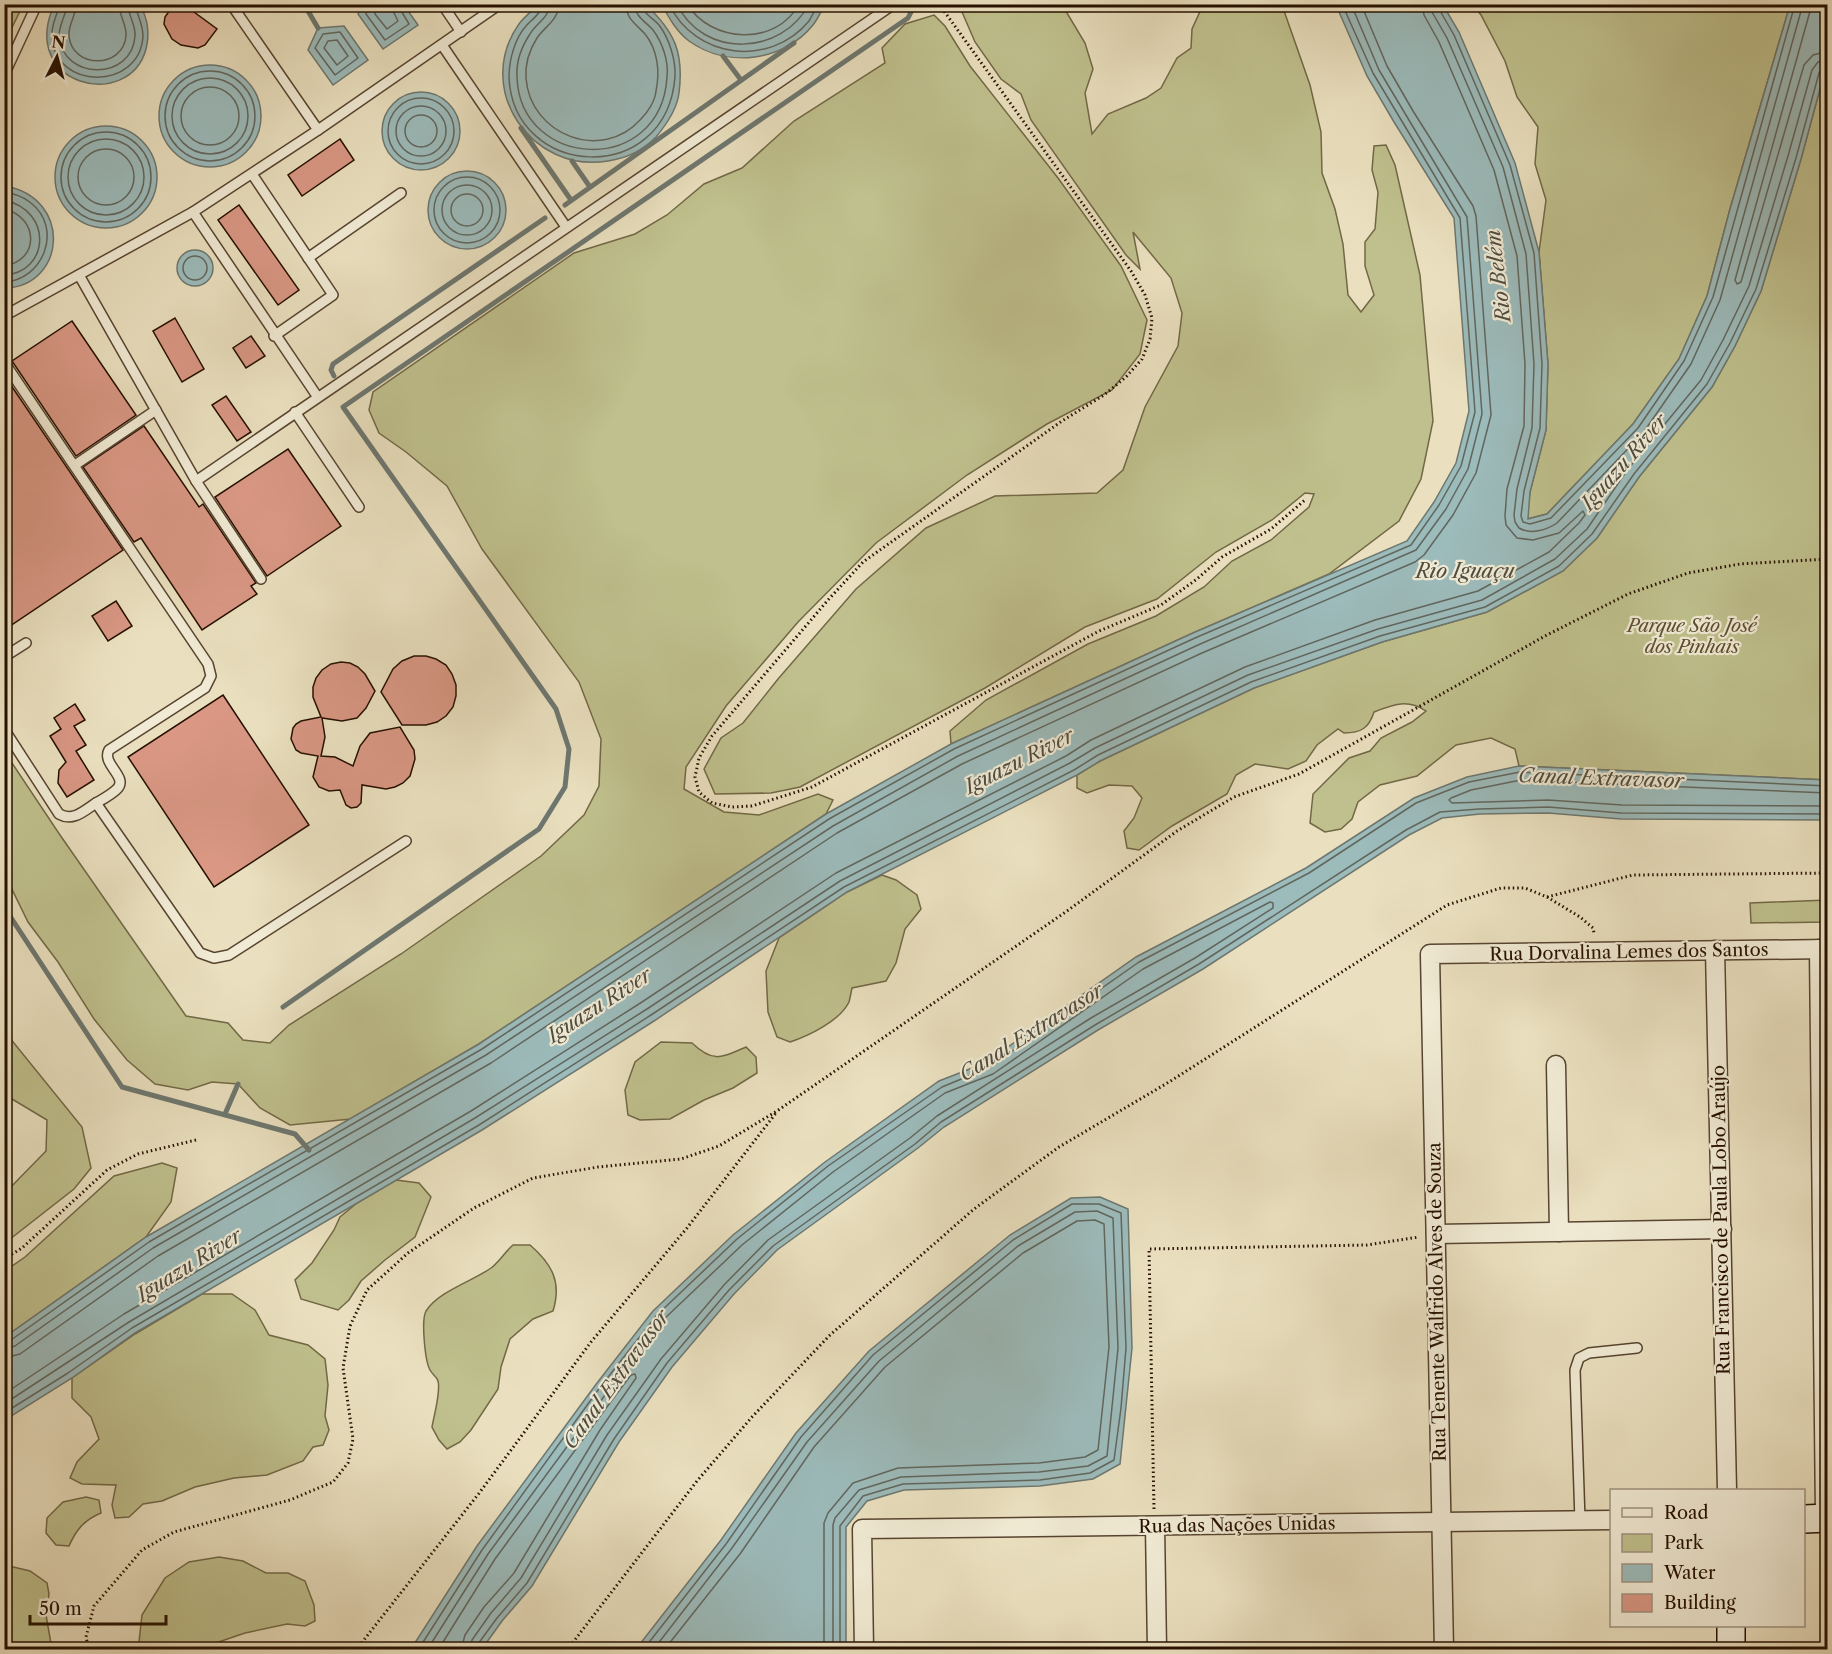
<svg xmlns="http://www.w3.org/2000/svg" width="1832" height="1654" viewBox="0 0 1832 1654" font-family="'Libre Caslon Text',serif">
	<rect width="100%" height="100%" fill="#eae0bf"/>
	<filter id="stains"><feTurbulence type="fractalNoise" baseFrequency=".00333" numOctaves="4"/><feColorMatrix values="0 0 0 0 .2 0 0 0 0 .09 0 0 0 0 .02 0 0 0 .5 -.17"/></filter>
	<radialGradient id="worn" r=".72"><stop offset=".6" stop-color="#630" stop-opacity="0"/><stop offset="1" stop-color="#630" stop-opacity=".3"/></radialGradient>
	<g fill="#bfc08d" stroke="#726846" stroke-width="1.5">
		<path d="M 5,4 L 23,5 L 5,42 L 4,5 Z"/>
		<path d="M 959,5 L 1064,5 L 1064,8 L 1085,43 L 1093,69 L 1085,93 L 1092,134 L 1108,114 L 1146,98 L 1161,88 L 1177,58 L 1191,48 L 1192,29 L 1203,5 L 1282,5 L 1310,85 L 1321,132 L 1322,173 L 1335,209 L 1343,244 L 1348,295 L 1361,312 L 1374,295 L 1365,266 L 1365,242 L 1375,229 L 1378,192 L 1372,170 L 1374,146 L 1386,145 L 1395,165 L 1420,275 L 1433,421 L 1421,479 L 1399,521 L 1329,574 L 1193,633 L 951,744 L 950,731 L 986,700 L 1088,644 L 1156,616 L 1204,587 L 1232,561 L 1271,540 L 1309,507 L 1314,494 L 1305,493 L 1272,520 L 1216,552 L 1157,599 L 1085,627 L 985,688 L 800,787 L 771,793 L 715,794 L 704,769 L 721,738 L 743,723 L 778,679 L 856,589 L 926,528 L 995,496 L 1097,493 L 1123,470 L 1145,407 L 1178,346 L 1182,313 L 1171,278 L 1133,232 L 1140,269 L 1126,255 L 1031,120 L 1021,94 L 1001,79 L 975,42 Z"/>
		<path d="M 1473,5 L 1790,5 L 1730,209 L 1707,296 L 1679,359 L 1633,424 L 1547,514 L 1527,519 L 1530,492 L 1546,430 L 1548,364 L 1539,252 L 1546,200 L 1535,164 L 1538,127 L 1517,97 L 1505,61 L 1481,15 Z"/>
		<path d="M 934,15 L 945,26 L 970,66 L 1058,178 L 1121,266 L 1147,320 L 1140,354 L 1112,390 L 1047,424 L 967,475 L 876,543 L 798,622 L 726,706 L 686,767 L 684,789 L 724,812 L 759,815 L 818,794 L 833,800 L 826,814 L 479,1044 L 351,1119 L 290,1125 L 260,1108 L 238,1084 L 212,1082 L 188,1090 L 155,1084 L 127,1060 L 94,1019 L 58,962 L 28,922 L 5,875 L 4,751 L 60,835 L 186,1016 L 228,1023 L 243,1040 L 270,1043 L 289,1025 L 401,954 L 541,856 L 584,815 L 599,786 L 601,739 L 579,682 L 482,549 L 447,486 L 406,452 L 379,433 L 369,410 L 373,392 L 574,253 L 635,234 L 667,215 L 704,184 L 742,168 L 794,121 L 885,63 L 882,48 L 905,24 Z"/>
		<path d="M 1827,63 L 1827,780 L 1519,766 L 1515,749 L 1491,738 L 1456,745 L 1417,776 L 1380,785 L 1358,802 L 1352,819 L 1341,829 L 1325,832 L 1310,823 L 1313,794 L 1349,758 L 1370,751 L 1381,738 L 1412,722 L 1426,711 C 1408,699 1394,704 1374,712 C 1369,728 1361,733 1344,733 L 1338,729 L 1317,745 L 1306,761 L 1288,769 L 1255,764 L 1236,775 L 1227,794 L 1172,826 L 1139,850 L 1127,848 L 1124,831 L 1134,818 L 1142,798 L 1132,786 L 1109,785 L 1087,793 L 1077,788 L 1077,775 L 1100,761 L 1254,688 L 1382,642 L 1487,612 L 1563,571 L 1597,538 L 1639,477 L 1712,387 L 1735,346 L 1761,291 L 1801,159 Z"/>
		<path d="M 882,875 L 896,880 L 917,895 L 921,909 L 905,929 L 896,963 L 886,981 L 852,988 C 851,993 850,998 849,1002 C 840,1021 808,1036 790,1042 L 777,1037 L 768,1012 L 766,971 L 779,938 L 847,892 Z"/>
		<path d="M 1827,900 L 1827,922 L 1751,923 L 1750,903 Z"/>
		<path d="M 5,1032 L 82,1127 L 91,1168 L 74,1189 L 5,1243 L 5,1193 L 46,1151 L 47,1120 L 7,1096 L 9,1074 L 5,1078 Z"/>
		<path d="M 661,1042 L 692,1043 C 713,1063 721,1058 746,1047 L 756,1057 L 757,1073 L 733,1088 L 704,1100 L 670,1119 L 640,1120 L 628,1115 L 625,1090 L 635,1062 Z"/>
		<path d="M 162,1163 L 177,1168 L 171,1202 L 146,1237 L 5,1337 L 5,1271 L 25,1257 L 114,1176 Z"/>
		<path d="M 396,1180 L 419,1183 L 431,1197 L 415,1237 L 385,1260 L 361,1281 L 349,1300 L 338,1310 L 301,1299 L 295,1280 L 312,1263 L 334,1230 L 340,1217 L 357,1203 Z"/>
		<path d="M 513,1245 L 530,1245 C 552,1264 562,1282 553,1311 L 533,1319 L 510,1339 L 501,1367 L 498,1389 L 471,1430 L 460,1442 L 447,1449 L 439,1440 L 432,1427 C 434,1415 441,1392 438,1381 C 437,1377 432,1374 430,1370 C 425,1361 421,1320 426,1311 C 439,1291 473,1281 491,1268 C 497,1264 506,1251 513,1245 Z"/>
		<path d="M 202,1294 L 232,1294 L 255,1310 L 269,1335 L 308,1345 L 325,1359 L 328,1385 L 325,1416 L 329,1430 L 323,1445 L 313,1447 L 303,1461 L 267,1475 L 234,1478 L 195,1487 L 162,1501 L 143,1504 L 129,1517 L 115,1518 L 112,1505 L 116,1485 L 82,1484 L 70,1478 L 77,1462 L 99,1439 L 91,1417 L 72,1398 L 72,1378 L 135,1334 Z"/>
		<path d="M 86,1497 L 99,1500 L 101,1513 C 84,1520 76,1530 69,1546 L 56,1545 L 46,1533 L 47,1518 L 63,1502 Z"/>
		<path d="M 219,1557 L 243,1561 L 266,1573 L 288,1573 L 305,1581 L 314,1605 L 315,1621 L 305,1626 L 287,1624 L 245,1633 L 201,1648 L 145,1649 L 139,1642 L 142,1615 L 165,1578 L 189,1562 Z"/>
		<path d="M 9,1566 L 30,1571 L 47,1583 L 49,1594 L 46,1615 L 52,1649 L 5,1649 L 5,1568 Z"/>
	</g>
	<g fill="#9cbbbb" stroke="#6d7770" stroke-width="1.5">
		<path d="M 54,5 L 140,5 C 148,19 150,33 146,49 C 129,112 18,86 54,5 Z"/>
		<path d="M 363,5 L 404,5 L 418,25 L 383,49 L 358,14 Z"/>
		<path d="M 538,5 L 646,5 C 675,32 684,53 679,93 C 677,110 666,125 656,137 C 643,151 627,158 608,161 C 532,174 473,89 519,24 C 524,17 532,11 538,5 Z"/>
		<path d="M 662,5 L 825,5 C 821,11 818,19 813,25 C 784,61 728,69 689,41 C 677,32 669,18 662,5 Z"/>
		<path d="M 1336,5 L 1443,5 L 1459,32 L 1515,163 L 1539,252 L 1548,364 L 1546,430 L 1530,492 L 1528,519 L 1547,514 L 1633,424 L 1679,359 L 1707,296 L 1730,209 L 1790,5 L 1827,5 L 1827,63 L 1801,159 L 1761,291 L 1735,346 L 1712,387 L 1639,477 L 1597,538 L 1563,571 L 1487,612 L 1382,642 L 1254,688 L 1100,761 L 1077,775 L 847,892 L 654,1021 L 482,1130 L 135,1333 L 72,1378 L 5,1420 L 5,1337 L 146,1237 L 479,1044 L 826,814 L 951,744 L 1193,633 L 1407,541 L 1434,502 L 1456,463 L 1469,411 L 1454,218 L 1394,122 L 1367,76 Z"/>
		<path d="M 344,26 L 368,60 L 333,85 L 308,50 L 318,28 Z"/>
		<circle cx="210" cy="116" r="51"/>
		<circle cx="421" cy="131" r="39"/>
		<circle cx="106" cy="177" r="51"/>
		<circle cx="467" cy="210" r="39"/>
		<path d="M 5,186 C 73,198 66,286 5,288 Z"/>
		<circle cx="195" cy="268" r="18"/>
		<path d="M 1519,766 L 1827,780 L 1827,820 L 1621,819 L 1548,813 L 1480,814 L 1442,818 L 1409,835 L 1203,969 L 1098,1030 L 944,1127 L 918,1148 L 777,1250 L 734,1294 L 672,1367 L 619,1442 L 532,1586 L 502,1621 L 482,1649 L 411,1649 L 477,1546 L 597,1383 L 653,1311 L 733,1235 L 825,1162 L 939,1081 L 985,1063 L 1136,957 L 1306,868 L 1414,798 L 1467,777 Z"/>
		<path d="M 1100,1197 L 1128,1209 L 1132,1348 L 1120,1464 L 1093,1479 L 1040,1486 L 904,1490 L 867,1501 L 846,1527 L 846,1649 L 636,1649 L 721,1540 L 796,1433 L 869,1351 L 1010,1235 L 1071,1198 Z"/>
	</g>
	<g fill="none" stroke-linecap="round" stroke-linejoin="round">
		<g stroke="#61665e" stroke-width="1.5">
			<path d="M 59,4 C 58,15 51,24 52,36 C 54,91 140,91 143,36 C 143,24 137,15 135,4"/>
			<path d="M 67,4 C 66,16 59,24 59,36 C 63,81 132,81 135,36 C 136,25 128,16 128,4"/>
			<path d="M 76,4 C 76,16 68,25 69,36 C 72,69 123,69 126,36 C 127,25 119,16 119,4"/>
			<path d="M 368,4 L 366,14 L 385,40 L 409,24 L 400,9 L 400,4"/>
			<path d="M 376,4 L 375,14 L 387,29 L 398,21 L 393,11 L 392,4"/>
			<path d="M 542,4 C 541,14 532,19 526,26 C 515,38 509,60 509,77 C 513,179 666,188 675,77 C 676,60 669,38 659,25 C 653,18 643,14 642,4"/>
			<path d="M 550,4 C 549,18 536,23 530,34 C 522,46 516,62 517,77 C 520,170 661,177 667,77 C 669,61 662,42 653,30 C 645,21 635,17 635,4"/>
			<path d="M 559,4 C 558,21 545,26 537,38 C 530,49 525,64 526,78 C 530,135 602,163 641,119 C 648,112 655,101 656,91 C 660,72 658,50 645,34 C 636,24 626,19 626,4"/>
			<path d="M 669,4 C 695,59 770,68 809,21 C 812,16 815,10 818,4"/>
			<path d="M 677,4 C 703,59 782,56 809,4"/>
			<path d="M 687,4 C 711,43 776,47 799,4"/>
			<path d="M 1431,4 L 1432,12 L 1447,38 L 1503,167 L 1526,254 L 1534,364 L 1532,428 L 1517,489 L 1514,515 L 1515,522 L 1519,528 C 1530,535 1547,530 1557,523 L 1643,433 L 1691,364 L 1720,300 L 1803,4"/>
			<path d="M 1438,4 L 1439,9 L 1454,35 L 1510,165 L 1534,253 L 1542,364 L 1540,428 L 1524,491 L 1521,516 L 1523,522 L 1530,524 L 1551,518 L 1638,428 L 1684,361 L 1713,297 L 1795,4"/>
			<path d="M 1812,4 L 1735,280 L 1737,284 L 1741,282 L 1804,65 L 1813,55 L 1828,51"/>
			<path d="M 340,32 L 358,58 L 335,75 L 315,48 L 323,34 Z"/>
			<path d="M 337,40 L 348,56 L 337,65 L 324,48 L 328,41 Z"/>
			<circle cx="210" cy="116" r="45"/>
			<circle cx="210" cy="116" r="38"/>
			<circle cx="210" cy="116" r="29"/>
			<circle cx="421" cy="131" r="33"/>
			<circle cx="421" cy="131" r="25"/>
			<circle cx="421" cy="131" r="16"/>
			<circle cx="106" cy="177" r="45"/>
			<circle cx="106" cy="177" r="38"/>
			<circle cx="106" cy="177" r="28"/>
			<circle cx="467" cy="210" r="33"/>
			<circle cx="467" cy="210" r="25"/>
			<path d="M 4,192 C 14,194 23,196 31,203 C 63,228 44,280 4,282"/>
			<circle cx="467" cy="210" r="16"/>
			<path d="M 4,200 C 54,211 49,273 4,275"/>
			<path d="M 4,209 C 39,217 40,261 4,266"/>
			<circle cx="195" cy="268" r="12"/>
			<path d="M 1828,793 L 1521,780 L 1471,790 L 1451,798 L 1449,800 L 1452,803 L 1548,800 L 1622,805 L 1828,806"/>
			<path d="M 4,1342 L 11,1340 L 149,1242 L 482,1049 L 829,819 L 954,749 L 1195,638 L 1411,545 L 1439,505 L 1461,466 L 1475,412 L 1460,218 L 1373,73 L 1342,4"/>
			<path d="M 4,1349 L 15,1346 L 153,1248 L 486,1055 L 833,826 L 958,756 L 1198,645 L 1416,550 L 1446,509 L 1468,469 L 1482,414 L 1467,217 L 1379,70 L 1351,4"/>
			<path d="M 4,1358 L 20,1354 L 158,1256 L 491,1063 L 837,833 L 962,764 L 1202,653 L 1415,562 L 1424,555 L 1453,515 L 1476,473 L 1491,415 L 1476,216 L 1473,206 L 1413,111 L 1387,66 L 1361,4"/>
			<path d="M 4,1394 L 124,1314 L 471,1111 L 642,1002 L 836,873 L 1066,756 L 1091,740 L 1245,667 L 1375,620 L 1478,591 L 1549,552 L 1579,523 L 1585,515 L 1583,511 L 1559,533 L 1533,540 L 1517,538 L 1506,525 L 1505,516 L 1507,489 L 1524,426 L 1525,364 L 1517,256 L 1494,170 L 1439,42 L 1424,15 L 1422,4"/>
			<path d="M 4,1404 L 129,1322 L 475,1118 L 647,1009 L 840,881 L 1070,763 L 1095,748 L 1248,675 L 1378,629 L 1482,600 L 1555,559 L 1587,529 L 1628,469 L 1701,380 L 1723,340 L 1749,286 L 1788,156 L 1812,70 L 1818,62 L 1828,60"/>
			<path d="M 4,1413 L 68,1373 L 132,1328 L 479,1125 L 651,1015 L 844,887 L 1074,770 L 1098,755 L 1251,682 L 1380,636 L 1485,607 L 1559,566 L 1592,534 L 1634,474 L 1707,384 L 1730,343 L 1756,289 L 1796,158 L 1819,73 L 1822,69 L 1828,68"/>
			<path d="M 418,1650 L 482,1550 L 601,1386 L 657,1315 L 737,1239 L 828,1166 L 942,1087 L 988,1068 L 1139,962 L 1309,873 L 1416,803 L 1469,782 L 1520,772 L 1828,786"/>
			<path d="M 427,1650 L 488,1554 L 608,1391 L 663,1320 L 742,1245 L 833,1172 L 945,1093 L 993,1074 L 1143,969 L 1270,902 L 1273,903 L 1273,908 L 1195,958 L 1091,1018 L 937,1116 L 910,1138 L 768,1240 L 724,1285 L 661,1359 L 607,1435 L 521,1578 L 491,1613 L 472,1640 L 470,1650"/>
			<path d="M 438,1650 L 495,1559 L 615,1396 L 631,1375 L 635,1374 L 636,1378 L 600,1430 L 514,1573 L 484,1607 L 465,1635 L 461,1650"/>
			<path d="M 477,1650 L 478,1644 L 497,1618 L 527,1583 L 614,1439 L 667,1363 L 729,1290 L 773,1246 L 915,1144 L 941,1122 L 1095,1025 L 1199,964 L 1406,830 L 1440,812 L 1479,809 L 1548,807 L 1621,813 L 1828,814"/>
			<path d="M 643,1650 L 726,1544 L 801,1437 L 873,1355 L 1013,1240 L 1072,1204 L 1099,1204 L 1121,1213 L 1126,1348 L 1121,1408 L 1114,1460 L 1090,1473 L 1040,1480 L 903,1484 L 863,1496 L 840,1526 L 840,1650"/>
			<path d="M 653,1650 L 732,1548 L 807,1442 L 879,1361 L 1018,1246 L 1075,1212 L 1097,1211 L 1113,1218 L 1118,1348 L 1107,1456 L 1088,1466 L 1039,1472 L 901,1477 L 859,1490 L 835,1518 L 833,1525 L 833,1650"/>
			<path d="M 664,1650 L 740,1554 L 814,1447 L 885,1367 L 1023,1253 L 1077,1221 L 1095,1220 L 1104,1224 L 1109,1347 L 1098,1450 L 1085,1457 L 1039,1463 L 898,1468 L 853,1483 L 828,1513 L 824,1523 L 824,1650"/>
		</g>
		<g stroke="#6d7770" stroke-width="5">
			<path d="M 317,4 L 308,11 L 318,28"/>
			<path d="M 723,56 L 741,80"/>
			<path d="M 521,128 L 571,200"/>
			<path d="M 572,161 L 590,187"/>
			<path d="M 565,205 L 794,43"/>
			<path d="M 334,376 L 331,370 L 333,364 L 545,218"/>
			<path d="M 4,907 L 122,1087 L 295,1134 L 309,1150"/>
			<path d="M 283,1007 L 539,829 L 565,787 L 569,749 L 556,709 L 343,407 L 908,18 L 912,10 L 911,4"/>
			<path d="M 225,1114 L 238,1084"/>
		</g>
	</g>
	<g fill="#d99784" stroke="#261000" stroke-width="1.5">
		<path d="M 174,4 L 183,4 L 217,29 L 205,45 L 198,48 L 181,45 L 172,39 L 164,24 L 165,17 Z"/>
		<path d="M 340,139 L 354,160 L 302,196 L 288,175 Z"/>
		<path d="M 239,205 L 299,290 L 278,305 L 218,220 Z"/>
		<path d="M 175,318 L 204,369 L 182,382 L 153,331 Z"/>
		<path d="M 72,321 L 136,415 L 76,456 L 12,361 Z"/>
		<path d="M 251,336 L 265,356 L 246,368 L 233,348 Z"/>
		<path d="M 4,375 L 123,550 L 4,630 Z"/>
		<path d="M 226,396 L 251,432 L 237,441 L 212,405 Z"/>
		<path d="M 144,426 L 199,507 L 203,504 L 256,583 L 251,586 L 257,594 L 202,630 L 141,538 L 134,542 L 83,467 Z"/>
		<path d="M 288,449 L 341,526 L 267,576 L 215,497 Z"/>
		<path d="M 116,601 L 132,626 L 108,641 L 92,616 Z"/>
		<path d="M 414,656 L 426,656 L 436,659 L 446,665 L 452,674 L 456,685 L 456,696 L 453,707 L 446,716 L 437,722 L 426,725 L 402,725 L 381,692 L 393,669 L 402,661 Z"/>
		<path d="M 341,662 L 350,663 L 358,667 L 365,674 L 375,691 L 366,708 L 357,718 L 342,721 L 322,718 L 325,737 L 321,756 L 335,757 L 353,766 L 360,746 L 370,733 L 400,727 L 414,750 L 415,759 L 410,776 L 403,783 L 395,787 L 386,789 L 362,785 L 361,803 L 357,807 L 351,808 L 346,805 L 340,790 L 329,791 L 319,787 L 313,777 L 318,756 L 301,753 L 296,750 L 291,739 L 293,728 L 296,724 L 301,721 L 321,717 L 313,697 L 313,687 L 316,678 L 322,670 L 331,664 Z"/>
		<path d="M 223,695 L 309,825 L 214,887 L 128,757 Z"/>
		<path d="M 75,704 L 85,720 L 74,726 L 86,745 L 76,751 L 94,780 L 67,797 L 58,783 L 59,770 L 66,762 L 50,736 L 61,729 L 54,718 Z"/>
	</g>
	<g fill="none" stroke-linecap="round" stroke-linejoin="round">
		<g stroke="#574430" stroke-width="12">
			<g id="lane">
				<path d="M 231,4 L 318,130"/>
				<path d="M 442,4 L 461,32"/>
				<path d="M 442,45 L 566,227"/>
				<path d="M 4,75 L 37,4"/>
				<path d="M 252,174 L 333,295 L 274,336"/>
				<path d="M 193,212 L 317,396"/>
				<path d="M 308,258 L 401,193"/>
				<path d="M 79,275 L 196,481 L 261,579"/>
				<path d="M 4,316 L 193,212 L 318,130 L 500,4"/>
				<path d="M 4,362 L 208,664 L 211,676 L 205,688 L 109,750 C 101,764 129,777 117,789 C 111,795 103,799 96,803"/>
				<path d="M 295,412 L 359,507"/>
				<path d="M 75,465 L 156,410"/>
				<path d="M 196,481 L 894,4"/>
				<path d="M 4,657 L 26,643"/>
				<path d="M 4,729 L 59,814 C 73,822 84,811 96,803 L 200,953 L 214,958 L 229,955 L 406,841"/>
				<path d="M 1580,1521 L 1575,1370 L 1579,1358 L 1589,1353 L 1637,1348"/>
			</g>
		</g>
		<g stroke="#574430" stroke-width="21">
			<g id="street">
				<path d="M 1819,949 L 1825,1518"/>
				<path d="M 1715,950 L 1727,1490"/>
				<path d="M 1556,1065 L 1559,1232"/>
				<path d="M 1436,1234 L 1722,1229"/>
				<path d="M 1155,1526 L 1157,1650"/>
				<path d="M 864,1650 L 862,1529 L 1612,1520"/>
				<path d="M 1444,1650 L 1430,954 L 1828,949"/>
			</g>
		</g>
		<g stroke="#261000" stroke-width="30">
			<g id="secondary">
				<path d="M 1804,1519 L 1828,1518"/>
				<path d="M 1731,1626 L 1731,1650"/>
			</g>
		</g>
		<g stroke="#261000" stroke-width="3" stroke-dasharray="1.5 3" stroke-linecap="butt">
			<path d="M 939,4 L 1131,271 L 1145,295 L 1152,318 L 1150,339 L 1142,359 L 1126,377 L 1104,395 L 1062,421 L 863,562 L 828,600 L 712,736 L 699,758 L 695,777 L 699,792 L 712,803 L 732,807 L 752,806 L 812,787 L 1099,631 L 1161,605 L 1197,579 L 1222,557 L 1271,529 L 1305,500"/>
			<path d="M 1547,897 L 1633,875 L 1828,873"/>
			<path d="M 4,1259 L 22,1248 L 107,1170 L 138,1154 L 196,1140"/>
			<path d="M 1154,1509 L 1149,1249 L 1367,1245 L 1419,1237"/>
			<path d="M 89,1650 L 86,1637 L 94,1606 L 142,1550 L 174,1532 L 290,1500 L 333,1482 L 348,1463 L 353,1439 L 343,1368 L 350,1326 L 367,1290 L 408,1253 L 474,1208 L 533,1178 L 598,1167 L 681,1159 L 719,1146 L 777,1111 L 1067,911 L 1177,831 L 1234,797 L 1299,774 L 1545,636 L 1628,594 L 1688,573 L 1740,564 L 1828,559"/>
			<path d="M 356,1650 L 480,1492 L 591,1342 L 687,1228 L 776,1113"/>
			<path d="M 567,1650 L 697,1481 L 752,1417 L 829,1336 L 974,1209 L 1059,1147 L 1169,1082 L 1447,905 L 1501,888 L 1525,888 L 1547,897 L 1580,917 L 1593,928 L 1594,933"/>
		</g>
		<use href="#lane" stroke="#f1ebd5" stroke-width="9"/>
		<use href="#street" stroke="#f1ebd5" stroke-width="18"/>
		<use href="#secondary" stroke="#f1ebd5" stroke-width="27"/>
	</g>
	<g text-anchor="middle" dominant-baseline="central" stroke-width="4.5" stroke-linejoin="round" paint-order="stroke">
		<g font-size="18" font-style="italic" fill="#5c4e31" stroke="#f1ebd5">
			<text x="1692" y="626">Parque São José<tspan x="1692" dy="21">dos Pinhais</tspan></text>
		</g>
		<g font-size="18" fill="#261000" stroke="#f1ebd5">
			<text transform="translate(1629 952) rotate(-1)">Rua Dorvalina Lemes dos Santos</text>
			<text transform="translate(1721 1220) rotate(-91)">Rua Francisco de Paula Lobo Araújo</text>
			<text transform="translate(1437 1302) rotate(-91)">Rua Tenente Walfrido Alves de Souza</text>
			<text transform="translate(1237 1525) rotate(-1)">Rua das Nações Unidas</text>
		</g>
		<g font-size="20" font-style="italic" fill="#4f4c41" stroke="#f1ebd5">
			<text transform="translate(1498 276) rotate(-97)">Rio Belém</text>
			<text transform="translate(1624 462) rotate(-49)">Iguazu River</text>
			<text x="1465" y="571">Rio Iguaçu</text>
			<text transform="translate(1019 761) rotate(-27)">Iguazu River</text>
			<text transform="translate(1601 778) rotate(2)">Canal Extravasor</text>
			<text transform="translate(599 1005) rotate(-33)">Iguazu River</text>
			<text transform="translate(1031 1032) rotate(-32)">Canal Extravasor</text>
			<text transform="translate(189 1265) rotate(-32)">Iguazu River</text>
			<text transform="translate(616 1379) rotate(-54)">Canal Extravasor</text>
		</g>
	</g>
	<rect width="1832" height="1654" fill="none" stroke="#eae0bf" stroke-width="24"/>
	<rect x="6" y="6" width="1820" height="1642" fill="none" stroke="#261000" stroke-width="3"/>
	<rect x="12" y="12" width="1808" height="1630" fill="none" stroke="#261000" stroke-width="1.5"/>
	<rect x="1610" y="1489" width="195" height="138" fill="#f1ebd5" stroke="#a09380" stroke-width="1.5"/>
	<rect x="1622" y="1508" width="30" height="9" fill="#f1ebd5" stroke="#a09380" stroke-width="1.5"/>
	<text x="1664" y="1519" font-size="18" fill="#261000">Road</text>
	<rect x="1622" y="1534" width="30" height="18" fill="#bfc08d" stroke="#a09380" stroke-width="1.5"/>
	<text x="1664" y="1549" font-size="18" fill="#261000">Park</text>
	<rect x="1622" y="1564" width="30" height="18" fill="#9cbbbb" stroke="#a09380" stroke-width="1.5"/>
	<text x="1664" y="1579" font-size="18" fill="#261000">Water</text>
	<rect x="1622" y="1594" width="30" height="18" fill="#d99784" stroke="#a09380" stroke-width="1.5"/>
	<text x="1664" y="1609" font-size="18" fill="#261000">Building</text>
	<g transform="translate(57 57) rotate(6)" stroke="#f1ebd5" stroke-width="4.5" paint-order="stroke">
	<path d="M0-4.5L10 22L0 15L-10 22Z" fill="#261000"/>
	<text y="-9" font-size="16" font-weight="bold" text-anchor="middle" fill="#261000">N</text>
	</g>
	<path d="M30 1615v9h136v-9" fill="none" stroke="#261000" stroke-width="3"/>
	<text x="39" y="1615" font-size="18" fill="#261000" stroke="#f1ebd5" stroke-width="4.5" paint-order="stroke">50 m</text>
	<rect width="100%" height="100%" filter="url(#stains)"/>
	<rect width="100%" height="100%" fill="url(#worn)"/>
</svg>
